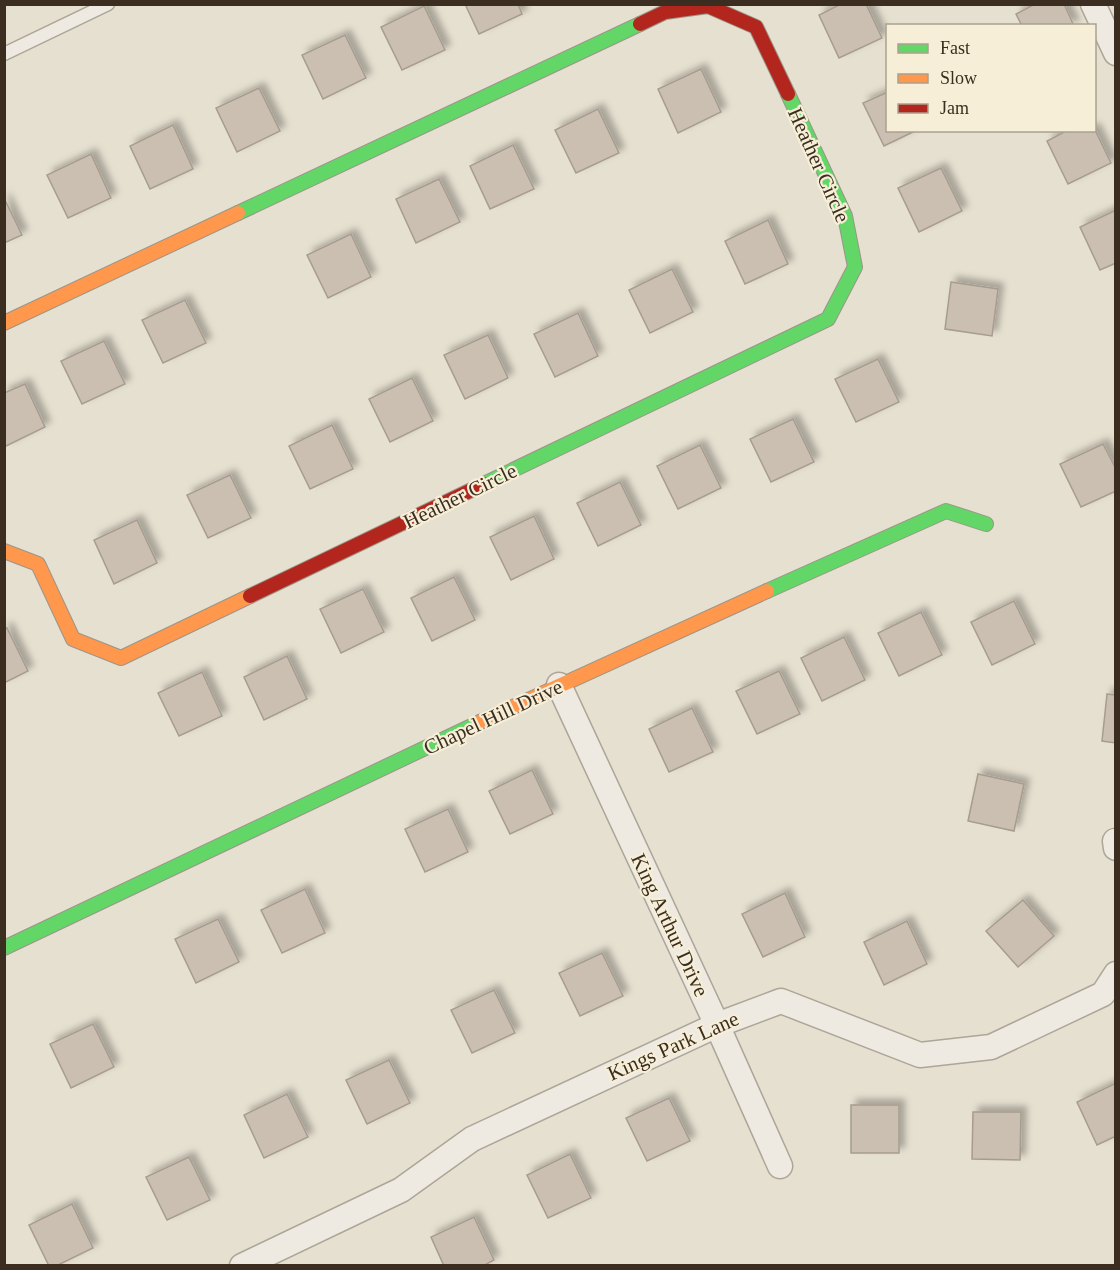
<svg xmlns="http://www.w3.org/2000/svg" width="1120" height="1270" viewBox="0 0 1120 1270" font-family="Georgia,serif">
	<defs>
		<filter id="shadow"><feDropShadow dx="5.5" dy="-5.5" stdDeviation="3" flood-color="#0004"/></filter>
	</defs>
	<rect width="100%" height="100%" fill="#e6e0d0"/>
	<g fill="#cabfb1" stroke="#a79c8f" stroke-width="1.5" filter="url(#shadow)">
		<path d="M 465,4 L 518,4 L 522,14 L 479,34 Z"/>
		<path d="M 841,4 L 866,4 L 882,38 L 839,58 L 819,15 Z"/>
		<path d="M 1035,4 L 1064,4 L 1074,26 L 1022,26 L 1016,14 Z"/>
		<path d="M 424,6 L 445,50 L 402,70 L 381,27 Z"/>
		<path d="M 345,35 L 366,78 L 323,99 L 302,55 Z"/>
		<path d="M 701,69 L 721,112 L 678,133 L 658,89 Z"/>
		<path d="M 259,88 L 280,131 L 237,152 L 216,108 Z"/>
		<path d="M 888,92 L 888,130 L 917,130 L 884,146 L 863,103 Z"/>
		<path d="M 598,109 L 619,153 L 576,173 L 555,130 Z"/>
		<path d="M 173,125 L 193,169 L 150,189 L 130,146 Z"/>
		<path d="M 1094,128 L 1111,163 L 1068,184 L 1047,141 L 1068,130 L 1094,130 Z"/>
		<path d="M 513,145 L 534,189 L 490,209 L 470,166 Z"/>
		<path d="M 91,154 L 111,198 L 68,218 L 47,175 Z"/>
		<path d="M 941,168 L 962,211 L 919,232 L 898,188 Z"/>
		<path d="M 439,179 L 460,222 L 416,243 L 396,199 Z"/>
		<path d="M 4,198 L 22,235 L 4,243 Z"/>
		<path d="M 1116,210 L 1116,263 L 1100,270 L 1080,227 Z"/>
		<path d="M 768,220 L 788,264 L 745,284 L 725,241 Z"/>
		<path d="M 351,234 L 371,277 L 328,298 L 307,255 Z"/>
		<path d="M 672,269 L 693,312 L 650,333 L 629,290 Z"/>
		<path d="M 951,282 L 998,289 L 992,336 L 945,329 Z"/>
		<path d="M 185,300 L 206,343 L 163,363 L 142,320 Z"/>
		<path d="M 578,313 L 598,356 L 555,377 L 534,334 Z"/>
		<path d="M 488,335 L 508,378 L 465,399 L 444,355 Z"/>
		<path d="M 104,341 L 125,384 L 82,404 L 61,361 Z"/>
		<path d="M 878,359 L 899,402 L 856,422 L 835,379 Z"/>
		<path d="M 412,378 L 433,421 L 390,442 L 369,399 Z"/>
		<path d="M 25,384 L 45,427 L 4,447 L 4,393 Z"/>
		<path d="M 793,419 L 814,462 L 771,482 L 750,439 Z"/>
		<path d="M 332,425 L 353,469 L 310,489 L 289,446 Z"/>
		<path d="M 1103,444 L 1116,469 L 1116,491 L 1081,507 L 1060,464 Z"/>
		<path d="M 700,445 L 721,488 L 678,509 L 657,466 Z"/>
		<path d="M 230,475 L 251,518 L 208,538 L 187,495 Z"/>
		<path d="M 620,482 L 641,525 L 598,546 L 577,503 Z"/>
		<path d="M 534,516 L 554,559 L 511,580 L 490,537 Z"/>
		<path d="M 137,520 L 157,563 L 114,584 L 94,540 Z"/>
		<path d="M 454,577 L 475,620 L 432,641 L 411,598 Z"/>
		<path d="M 363,589 L 384,632 L 341,653 L 320,609 Z"/>
		<path d="M 1014,601 L 1035,644 L 992,665 L 971,622 Z"/>
		<path d="M 921,612 L 942,655 L 899,676 L 878,633 Z"/>
		<path d="M 7,628 L 28,671 L 4,683 L 4,629 Z"/>
		<path d="M 844,637 L 865,680 L 822,701 L 801,658 Z"/>
		<path d="M 287,656 L 307,699 L 264,720 L 244,677 Z"/>
		<path d="M 779,671 L 800,714 L 757,734 L 736,691 Z"/>
		<path d="M 202,672 L 222,716 L 179,736 L 158,693 Z"/>
		<path d="M 1107,694 L 1116,695 L 1116,743 L 1102,741 Z"/>
		<path d="M 692,708 L 713,752 L 669,772 L 649,729 Z"/>
		<path d="M 532,770 L 553,814 L 510,834 L 489,791 Z"/>
		<path d="M 978,774 L 1024,784 L 1014,831 L 968,821 Z"/>
		<path d="M 448,809 L 468,852 L 425,872 L 405,829 Z"/>
		<path d="M 305,889 L 325,933 L 282,953 L 261,910 Z"/>
		<path d="M 785,893 L 805,937 L 763,957 L 742,914 Z"/>
		<path d="M 1023,900 L 1054,936 L 1018,967 L 986,931 Z"/>
		<path d="M 218,919 L 239,962 L 196,983 L 175,939 Z"/>
		<path d="M 907,921 L 927,964 L 884,985 L 864,942 Z"/>
		<path d="M 602,953 L 623,996 L 580,1016 L 559,973 Z"/>
		<path d="M 494,990 L 515,1033 L 472,1053 L 451,1010 Z"/>
		<path d="M 93,1024 L 114,1067 L 71,1088 L 50,1044 Z"/>
		<path d="M 389,1060 L 410,1103 L 367,1124 L 346,1080 Z"/>
		<path d="M 1116,1083 L 1116,1136 L 1097,1145 L 1077,1102 Z"/>
		<path d="M 287,1094 L 308,1137 L 264,1158 L 244,1115 Z"/>
		<path d="M 669,1098 L 690,1141 L 647,1161 L 626,1118 Z"/>
		<rect x="851" y="1105" width="48" height="48"/>
		<path d="M 973,1112 L 1021,1112 L 1020,1160 L 972,1159 Z"/>
		<path d="M 570,1154 L 591,1198 L 548,1218 L 527,1175 Z"/>
		<path d="M 189,1157 L 210,1200 L 167,1220 L 146,1177 Z"/>
		<path d="M 72,1204 L 93,1248 L 56,1266 L 49,1266 L 29,1225 Z"/>
		<path d="M 474,1217 L 494,1260 L 483,1266 L 444,1266 L 431,1237 Z"/>
	</g>
	<g fill="none" stroke-linecap="round" stroke-linejoin="round">
		<g stroke="#aca598" stroke-width="15">
			<path id="lane" d="M 4,54 L 108,4"/>
		</g>
		<g stroke="#aca598" stroke-width="27">
			<g id="street">
				<path d="M 1093,4 L 1116,53"/>
				<path d="M 559,685 L 717,1025 L 780,1166"/>
				<path d="M 1115,841 L 1116,848"/>
				<path d="M 242,1266 L 401,1190 L 472,1139 L 717,1025 L 781,1001 L 920,1055 L 991,1047 L 1103,994 L 1116,974"/>
			</g>
		</g>
		<g stroke="#9b9588" stroke-width="16">
			<g id="fast">
				<path d="M 238,213 L 640,24"/>
				<path d="M 484,484 L 828,319 L 855,267 L 845,216 L 788,94"/>
				<path d="M 767,591 L 946,511 L 986,524"/>
				<path d="M 4,948 L 480,722"/>
			</g>
		</g>
		<g stroke="#9b9588" stroke-width="16">
			<g id="slow">
				<path d="M 4,323 L 238,213"/>
				<path d="M 4,551 L 38,564 L 73,639 L 121,658 L 250,596"/>
				<path d="M 480,722 L 767,591"/>
			</g>
		</g>
		<g stroke="#9b9588" stroke-width="16">
			<g id="jam">
				<path d="M 640,24 L 665,12 L 708,6 L 756,27 L 788,94"/>
				<path d="M 250,596 L 484,484"/>
			</g>
		</g>
		<use href="#lane" stroke="#eeeae2" stroke-width="12"/>
		<use href="#street" stroke="#eeeae2" stroke-width="24"/>
		<use href="#fast" stroke="#63d668" stroke-width="14"/>
		<use href="#slow" stroke="#ff974d" stroke-width="14"/>
		<use href="#jam" stroke="#b3261e" stroke-width="14"/>
	</g>
	<g text-anchor="middle" dominant-baseline="central" stroke-width="4.5" stroke-linejoin="round" paint-order="stroke">
		<g font-size="21" fill="#3b2e20" stroke="#f6eed7">
			<text transform="translate(819 165) rotate(66)">Heather Circle</text>
			<text transform="translate(460 496) rotate(-26)">Heather Circle</text>
			<text transform="translate(493 717) rotate(-25)">Chapel Hill Drive</text>
			<text transform="translate(670 925) rotate(65)">King Arthur Drive</text>
			<text transform="translate(673 1046) rotate(-24)">Kings Park Lane</text>
		</g>
	</g>
	<rect width="1120" height="1270" fill="none" stroke="#3b2e20" stroke-width="12"/>
	<rect x="886" y="24" width="210" height="108" fill="#f6eed7" stroke="#aba18e" stroke-width="1.5"/>
	<rect x="898" y="44" width="30" height="9" fill="#63d668" stroke="#aba18e" stroke-width="1.5"/>
	<text x="940" y="54" font-size="18" fill="#3b2e20">Fast</text>
	<rect x="898" y="74" width="30" height="9" fill="#ff974d" stroke="#aba18e" stroke-width="1.5"/>
	<text x="940" y="84" font-size="18" fill="#3b2e20">Slow</text>
	<rect x="898" y="104" width="30" height="9" fill="#b3261e" stroke="#aba18e" stroke-width="1.5"/>
	<text x="940" y="114" font-size="18" fill="#3b2e20">Jam</text>
</svg>
